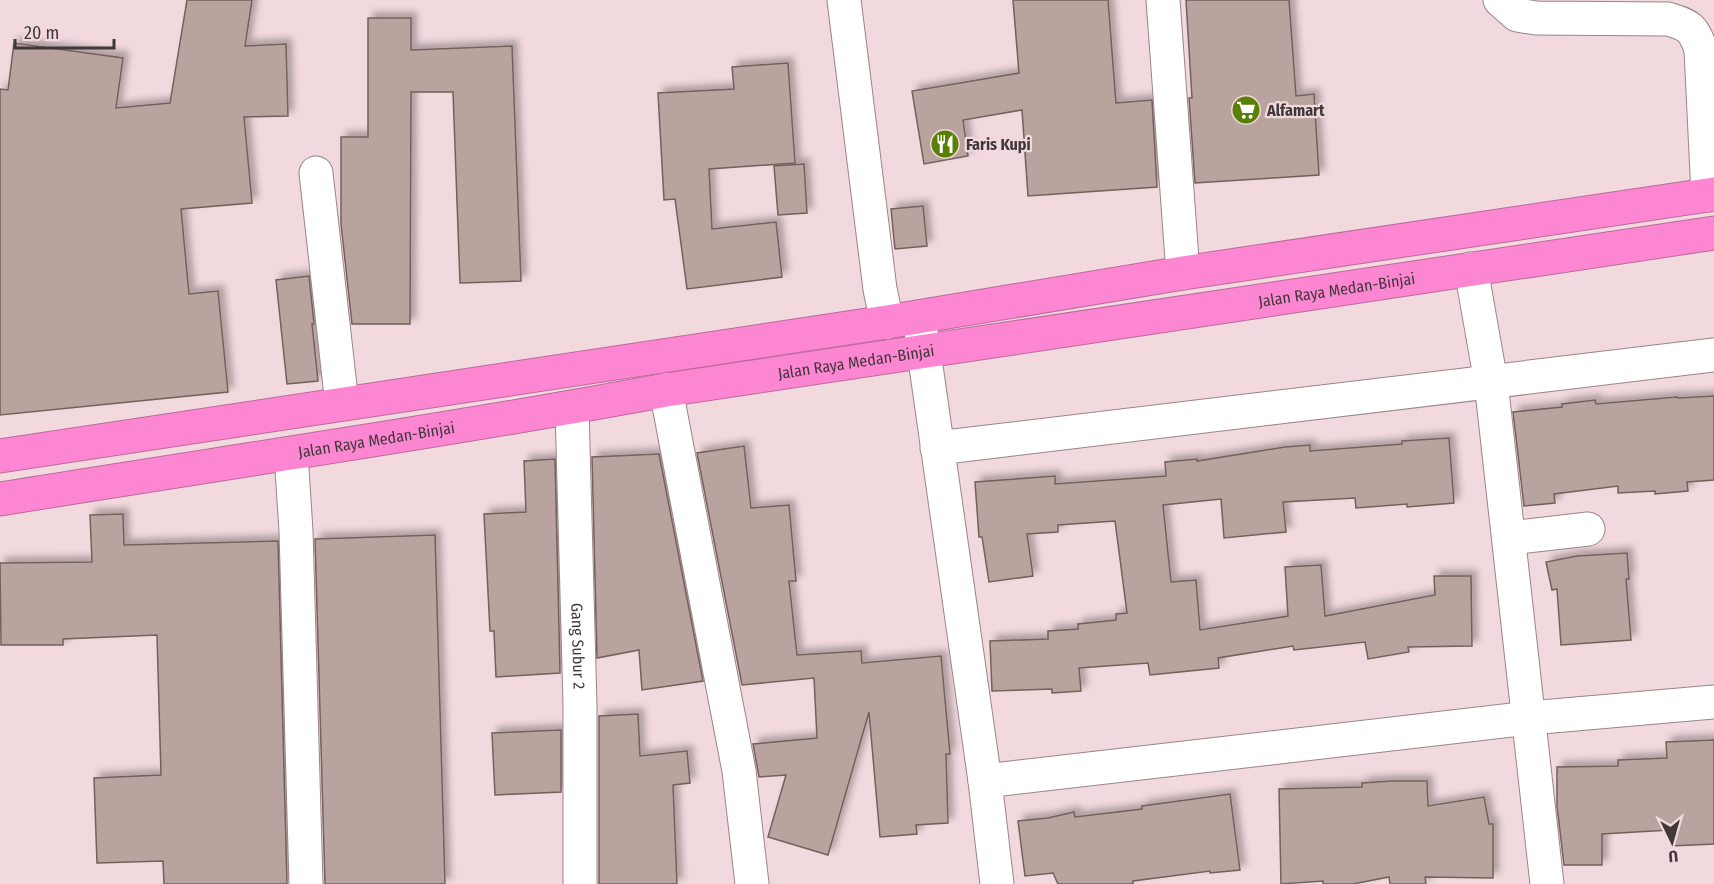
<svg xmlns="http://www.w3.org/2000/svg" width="1714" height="884" viewBox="0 0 1714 884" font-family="'Fira Sans Condensed',sans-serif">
	<defs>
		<filter id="shadow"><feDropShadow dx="5.5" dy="-5.5" stdDeviation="3" flood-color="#0004"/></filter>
	</defs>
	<rect width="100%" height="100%" fill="#f1d9dd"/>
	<g fill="#b9a39f" stroke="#74605c" stroke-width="1.5" filter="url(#shadow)">
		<path d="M 187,0 L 252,0 L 245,46 L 286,44 L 288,116 L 244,117 L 252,203 L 181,209 L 189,294 L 218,291 L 228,392 L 0,415 L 0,89 L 8,90 L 14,43 L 123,58 L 116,108 L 170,103 Z"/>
		<path d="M 1013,0 L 1108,0 L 1116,103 L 1152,100 L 1157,187 L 1028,196 L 1022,110 L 963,120 L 968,156 L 924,164 L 912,91 L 1019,73 Z"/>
		<path d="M 1186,0 L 1289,0 L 1296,96 L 1314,94 L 1319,175 L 1195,183 L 1189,98 L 1192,98 Z"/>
		<path d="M 368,18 L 411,18 L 411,50 L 512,46 L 521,281 L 460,283 L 453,92 L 411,92 L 410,324 L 352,324 L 341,224 L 341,137 L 368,137 Z"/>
		<path d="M 788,63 L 795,163 L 709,169 L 712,229 L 776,222 L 782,277 L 687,289 L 675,199 L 664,200 L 658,93 L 734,89 L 732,67 Z"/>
		<path d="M 804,164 L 807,213 L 778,215 L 774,166 Z"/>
		<path d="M 923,206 L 927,246 L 895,249 L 891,209 Z"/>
		<path d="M 309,276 L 314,324 L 312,324 L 318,381 L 287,384 L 276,280 Z"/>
		<path d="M 1714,396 L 1714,480 L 1687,482 L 1688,491 L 1655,494 L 1655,491 L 1618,493 L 1618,486 L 1554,494 L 1555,503 L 1524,506 L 1513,412 L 1562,407 L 1562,404 L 1595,400 L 1596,404 L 1677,397 L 1678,398 Z"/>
		<path d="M 1449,438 L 1454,503 L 1407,507 L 1407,504 L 1356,508 L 1355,498 L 1283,502 L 1286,532 L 1224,538 L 1221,499 L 1163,505 L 1171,582 L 1196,580 L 1200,630 L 1288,616 L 1285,567 L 1321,565 L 1325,616 L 1435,595 L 1434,576 L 1471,576 L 1472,646 L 1408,647 L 1409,652 L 1368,659 L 1365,642 L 1294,650 L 1293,646 L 1218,658 L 1219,668 L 1150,675 L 1148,663 L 1079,668 L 1081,691 L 1052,693 L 1052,689 L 992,691 L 990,641 L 1048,639 L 1048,631 L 1078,629 L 1078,624 L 1116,620 L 1116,614 L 1127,613 L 1115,521 L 1058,525 L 1058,532 L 1027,534 L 1033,576 L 989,582 L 982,537 L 979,537 L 975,482 L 1055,476 L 1055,484 L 1166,476 L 1165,462 L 1197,459 L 1197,461 L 1285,447 L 1310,445 L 1310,451 L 1402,444 L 1402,441 Z"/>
		<path d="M 744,446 L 751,508 L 789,505 L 796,581 L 789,581 L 797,655 L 861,651 L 862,663 L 941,656 L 950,754 L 946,754 L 948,823 L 916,825 L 917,834 L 880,837 L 869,712 L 828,855 L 768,837 L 786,775 L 759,777 L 753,744 L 817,738 L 814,678 L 742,685 L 697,453 Z"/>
		<path d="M 659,454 L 703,681 L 642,690 L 639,650 L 597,658 L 592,457 Z"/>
		<path d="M 555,459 L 560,673 L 496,677 L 494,631 L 490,631 L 484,514 L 526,512 L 524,461 Z"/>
		<path d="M 123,514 L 124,545 L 278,541 L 287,884 L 164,884 L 163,861 L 97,863 L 94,778 L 161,775 L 157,635 L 63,639 L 63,645 L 1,645 L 0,563 L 92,562 L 90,515 Z"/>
		<path d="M 435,535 L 445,884 L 325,884 L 315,539 Z"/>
		<path d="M 1627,553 L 1629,579 L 1626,579 L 1631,640 L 1561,645 L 1557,589 L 1552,590 L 1546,562 L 1577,556 Z"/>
		<path d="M 638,714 L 640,756 L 687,751 L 690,783 L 673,785 L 677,884 L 599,884 L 599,716 Z"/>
		<path d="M 561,730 L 561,792 L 495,795 L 492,733 Z"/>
		<path d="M 1714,740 L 1714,844 L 1671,846 L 1670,830 L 1602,834 L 1602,865 L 1564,865 L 1557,806 L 1557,767 L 1618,766 L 1618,760 L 1667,758 L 1666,742 Z"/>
		<path d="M 1392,781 L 1427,781 L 1428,806 L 1484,797 L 1489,824 L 1493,824 L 1493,878 L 1425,877 L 1426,884 L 1390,884 L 1389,877 L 1353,884 L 1323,884 L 1323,881 L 1281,884 L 1279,789 L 1362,787 L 1362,783 Z"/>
		<path d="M 1230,794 L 1240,870 L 1210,873 L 1210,871 L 1133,881 L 1133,884 L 1058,884 L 1053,873 L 1025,876 L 1018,821 L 1048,818 L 1074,812 L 1075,817 L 1142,809 L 1142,806 Z"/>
	</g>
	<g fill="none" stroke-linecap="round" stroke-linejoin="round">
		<g stroke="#9a8588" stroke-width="35">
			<g id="minor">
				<path d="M 844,0 L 880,289 L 887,322"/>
				<path d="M 1163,0 L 1183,273"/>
				<path d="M 1500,0 L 1517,15 L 1536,18 L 1668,19 C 1689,25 1694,28 1701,50 L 1708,195"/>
				<path d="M 316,173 L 342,404"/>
				<path d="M 1471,269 L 1491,382 L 1547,884"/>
				<path d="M 919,317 L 985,781 L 997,884"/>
				<path d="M 666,390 L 739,771 L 752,884"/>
				<path id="s1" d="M 572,408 L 580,705 L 580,884"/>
				<path d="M 937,448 L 1714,355"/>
				<path d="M 291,454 L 296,531 L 306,884"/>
				<path d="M 1510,538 L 1588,529"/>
				<path d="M 985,781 L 1530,718 L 1714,702"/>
			</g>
		</g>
		<g stroke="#bb6b9d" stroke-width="35">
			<g id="highway">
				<path d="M 0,456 L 887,322 L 1183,273 L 1714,194"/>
				<path id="s2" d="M 0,499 C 222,463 445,431 666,390 L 1714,233"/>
			</g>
		</g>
		<use href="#minor" stroke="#fff" stroke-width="33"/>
		<use href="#highway" stroke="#fc86d2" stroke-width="33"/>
	</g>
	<defs>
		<g id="supermarket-disc" transform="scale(1.5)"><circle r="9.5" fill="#588103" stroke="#f1d9dd"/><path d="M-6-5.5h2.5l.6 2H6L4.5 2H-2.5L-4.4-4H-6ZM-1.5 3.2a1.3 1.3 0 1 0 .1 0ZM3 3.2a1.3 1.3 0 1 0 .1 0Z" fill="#fff"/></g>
		<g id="restaurant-disc" transform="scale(1.5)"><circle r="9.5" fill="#588103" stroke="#f1d9dd"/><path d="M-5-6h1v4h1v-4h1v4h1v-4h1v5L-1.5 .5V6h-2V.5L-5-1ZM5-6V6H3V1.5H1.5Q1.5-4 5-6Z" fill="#fff"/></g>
	</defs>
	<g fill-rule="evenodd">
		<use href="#supermarket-disc" x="1246" y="110"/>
		<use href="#restaurant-disc" x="945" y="144"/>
	</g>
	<g text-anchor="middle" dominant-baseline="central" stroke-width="4.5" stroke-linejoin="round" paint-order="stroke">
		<g font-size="16" font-weight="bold" fill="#41383a" stroke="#f1d9dd" text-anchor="start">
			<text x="1267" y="110">Alfamart</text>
			<text x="966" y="144">Faris Kupi</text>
		</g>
		<g font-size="16" fill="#41383a" stroke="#f1d9dd">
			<text stroke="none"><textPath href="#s2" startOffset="1353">Jalan Raya Medan-Binjai</textPath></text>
			<text stroke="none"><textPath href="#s2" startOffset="867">Jalan Raya Medan-Binjai</textPath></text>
			<text stroke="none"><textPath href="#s2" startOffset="381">Jalan Raya Medan-Binjai</textPath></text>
			<text stroke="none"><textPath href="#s1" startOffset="238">Gang Subur 2</textPath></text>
		</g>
	</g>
	<g transform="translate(1672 842) rotate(175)" stroke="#f1d9dd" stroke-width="4.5" paint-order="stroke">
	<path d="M0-4.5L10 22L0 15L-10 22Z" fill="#41383a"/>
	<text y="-9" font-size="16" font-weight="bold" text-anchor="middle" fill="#41383a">U</text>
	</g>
	<path d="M15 39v9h99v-9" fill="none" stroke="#41383a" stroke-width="3"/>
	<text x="24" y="39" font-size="18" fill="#41383a" stroke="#f1d9dd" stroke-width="4.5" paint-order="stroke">20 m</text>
</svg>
